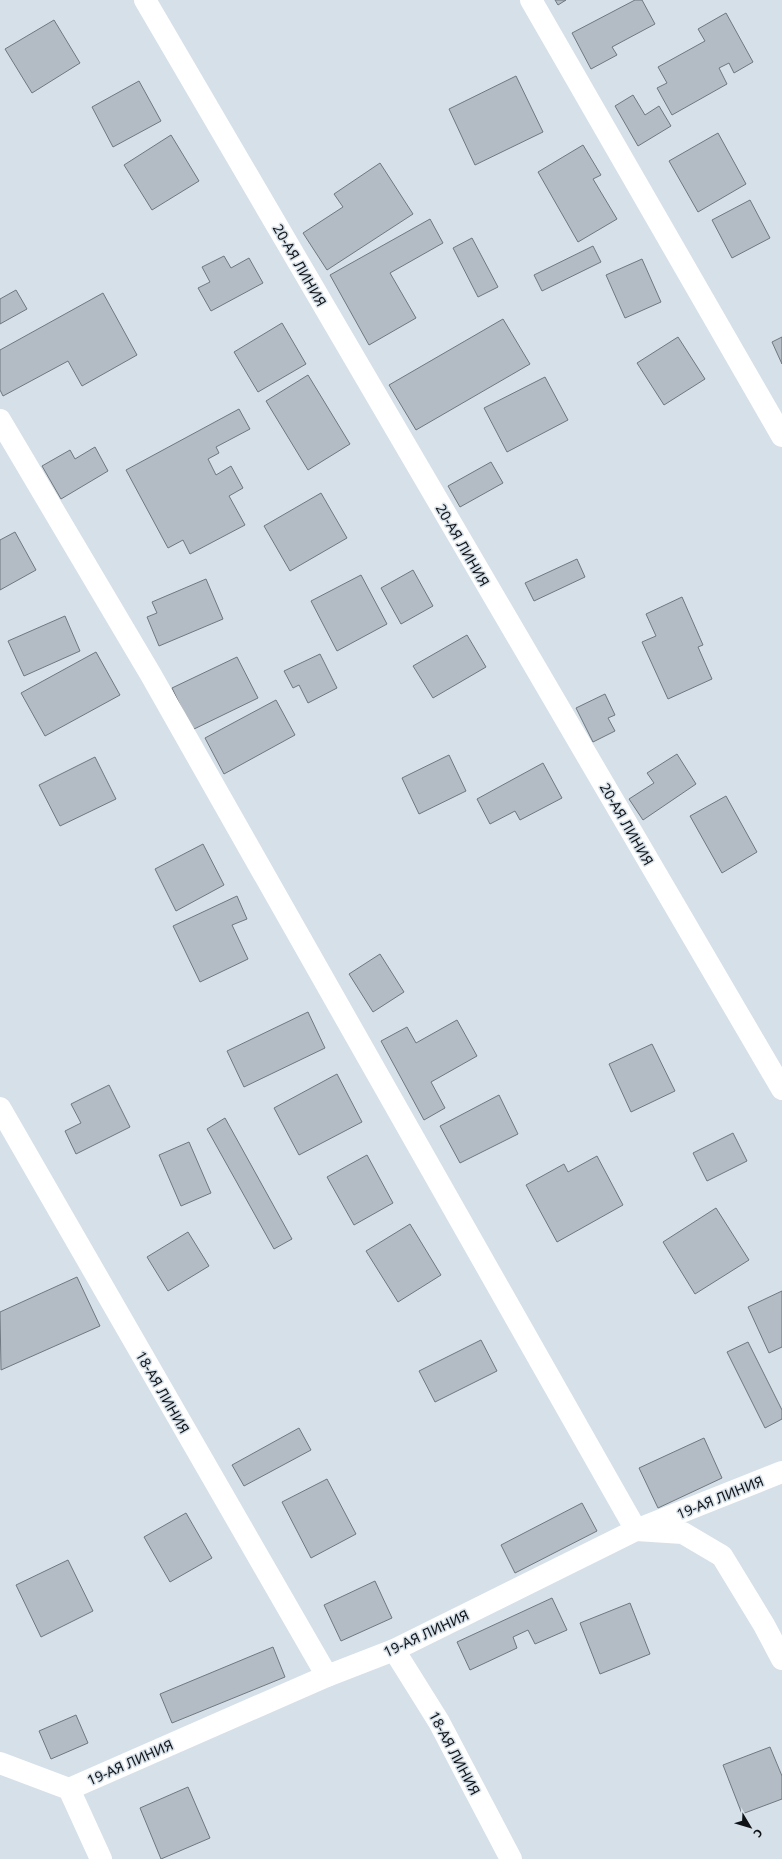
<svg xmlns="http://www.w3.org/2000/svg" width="782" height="1859" viewBox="0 0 782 1859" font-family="'Noto Sans',sans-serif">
	<rect width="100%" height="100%" fill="#d6e0e9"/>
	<g fill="#b3bcc4" stroke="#6f777f">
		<path d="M 555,0 L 566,0 L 558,5 Z"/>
		<path d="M 635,0 L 642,0 L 655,24 L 612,47 L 617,55 L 591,69 L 572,33 Z"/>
		<path d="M 726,13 L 753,62 L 734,73 L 729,63 L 719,68 L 727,84 L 672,115 L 657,88 L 667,83 L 658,67 L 705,41 L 698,29 Z"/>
		<path d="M 54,20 L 80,63 L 32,93 L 5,49 Z"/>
		<path d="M 516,76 L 543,132 L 475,165 L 449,109 Z"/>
		<path d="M 139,81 L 161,121 L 113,147 L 92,107 Z"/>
		<path d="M 633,95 L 645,115 L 659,106 L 671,126 L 638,146 L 615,106 Z"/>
		<path d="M 718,133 L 746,184 L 698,212 L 669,161 Z"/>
		<path d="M 171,135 L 199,181 L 152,210 L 124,165 Z"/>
		<path d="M 583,145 L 601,175 L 593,179 L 617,219 L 578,242 L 538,172 Z"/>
		<path d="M 380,163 L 413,214 L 327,270 L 303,233 L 343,207 L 334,194 Z"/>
		<path d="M 750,200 L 770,238 L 732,258 L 712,220 Z"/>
		<path d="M 430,219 L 443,243 L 390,273 L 416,318 L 369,345 L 330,275 Z"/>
		<path d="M 472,238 L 498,287 L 478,297 L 453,248 Z"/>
		<path d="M 593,246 L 601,262 L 542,291 L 534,275 Z"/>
		<path d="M 224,256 L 231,268 L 249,258 L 263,283 L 211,311 L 198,288 L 210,282 L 202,267 Z"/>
		<path d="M 642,259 L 661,302 L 625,318 L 606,275 Z"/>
		<path d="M 16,290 L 27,309 L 0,324 L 0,299 Z"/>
		<path d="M 103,293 L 137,355 L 82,386 L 68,361 L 3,396 L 0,390 L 0,350 Z"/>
		<path d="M 503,319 L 530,364 L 416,430 L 389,385 Z"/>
		<path d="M 282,323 L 306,364 L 258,392 L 234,352 Z"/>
		<path d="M 678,337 L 705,379 L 664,405 L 637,363 Z"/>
		<path d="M 782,337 L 782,364 L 772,342 Z"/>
		<path d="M 308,375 L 350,444 L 308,470 L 266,401 Z"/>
		<path d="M 545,377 L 568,420 L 507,452 L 484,408 Z"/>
		<path d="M 239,409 L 250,429 L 216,447 L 219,453 L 208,459 L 216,475 L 231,466 L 243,488 L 229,496 L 245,525 L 190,554 L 183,540 L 168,548 L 126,470 Z"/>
		<path d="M 95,447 L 108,471 L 61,499 L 42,466 L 70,450 L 75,459 Z"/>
		<path d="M 491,462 L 503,483 L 460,507 L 448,486 Z"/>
		<path d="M 321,493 L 347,538 L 290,571 L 264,526 Z"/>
		<path d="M 15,532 L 36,570 L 0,590 L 0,540 Z"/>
		<path d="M 577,559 L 585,577 L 534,601 L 525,583 Z"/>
		<path d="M 413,570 L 433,606 L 401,624 L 381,588 Z"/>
		<path d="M 361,575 L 387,624 L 337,651 L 311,601 Z"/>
		<path d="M 206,579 L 223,619 L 159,646 L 147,617 L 157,613 L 152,602 Z"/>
		<path d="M 682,597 L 703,645 L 698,647 L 712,679 L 668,699 L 642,642 L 656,636 L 646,614 Z"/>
		<path d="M 65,616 L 80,651 L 24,676 L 8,641 Z"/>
		<path d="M 467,635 L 486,667 L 433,698 L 413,666 Z"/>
		<path d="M 96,652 L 120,695 L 45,736 L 21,693 Z"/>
		<path d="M 320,654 L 337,688 L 308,703 L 299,685 L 293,688 L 284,671 Z"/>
		<path d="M 237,657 L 258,698 L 192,730 L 172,688 Z"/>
		<path d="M 605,694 L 615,715 L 608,718 L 615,731 L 593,742 L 576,708 Z"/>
		<path d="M 276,700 L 295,735 L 224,774 L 205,738 Z"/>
		<path d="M 677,754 L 696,784 L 643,820 L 629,799 L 654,783 L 647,773 Z"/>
		<path d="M 449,755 L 466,791 L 419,814 L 402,778 Z"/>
		<path d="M 95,757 L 116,799 L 60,826 L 39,785 Z"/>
		<path d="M 543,763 L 562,798 L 520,820 L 515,811 L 490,824 L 477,799 Z"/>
		<path d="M 726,796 L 757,852 L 722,873 L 690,816 Z"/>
		<path d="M 203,844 L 224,885 L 176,911 L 155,869 Z"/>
		<path d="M 237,896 L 247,919 L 232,925 L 248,959 L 200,982 L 173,926 Z"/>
		<path d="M 380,954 L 404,992 L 373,1012 L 349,974 Z"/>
		<path d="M 308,1012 L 325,1048 L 244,1087 L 227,1051 Z"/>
		<path d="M 457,1020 L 477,1056 L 431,1082 L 445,1108 L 424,1120 L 381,1041 L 407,1027 L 416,1043 Z"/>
		<path d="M 652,1044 L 675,1091 L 631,1112 L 609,1064 Z"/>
		<path d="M 337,1074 L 362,1122 L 299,1155 L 274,1108 Z"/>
		<path d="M 109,1085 L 130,1127 L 76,1154 L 65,1131 L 81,1123 L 71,1104 Z"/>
		<path d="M 499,1095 L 518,1134 L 460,1163 L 440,1126 Z"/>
		<path d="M 225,1118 L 292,1239 L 274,1249 L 207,1129 Z"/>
		<path d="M 733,1133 L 747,1161 L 707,1181 L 693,1153 Z"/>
		<path d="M 189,1142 L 211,1193 L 181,1206 L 159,1155 Z"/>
		<path d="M 367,1155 L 393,1203 L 354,1225 L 327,1177 Z"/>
		<path d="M 597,1156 L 623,1205 L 557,1242 L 526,1185 L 564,1164 L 568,1172 Z"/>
		<path d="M 716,1208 L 749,1260 L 695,1294 L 663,1242 Z"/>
		<path d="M 410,1224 L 441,1275 L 398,1302 L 366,1251 Z"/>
		<path d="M 188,1232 L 209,1266 L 168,1291 L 147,1257 Z"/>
		<path d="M 77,1277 L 100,1326 L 1,1370 L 0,1312 Z"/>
		<path d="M 782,1291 L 782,1347 L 769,1353 L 748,1307 Z"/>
		<path d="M 481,1340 L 497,1371 L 435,1402 L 419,1371 Z"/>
		<path d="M 748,1342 L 782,1410 L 782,1419 L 765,1428 L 727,1352 Z"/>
		<path d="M 299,1428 L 311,1450 L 244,1486 L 232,1465 Z"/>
		<path d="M 704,1438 L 722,1478 L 658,1508 L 639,1468 Z"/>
		<path d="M 327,1479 L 356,1534 L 311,1558 L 282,1502 Z"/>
		<path d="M 582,1503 L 597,1531 L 515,1573 L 501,1545 Z"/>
		<path d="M 186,1513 L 212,1558 L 170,1582 L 144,1537 Z"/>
		<path d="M 68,1560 L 93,1611 L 41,1637 L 16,1585 Z"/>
		<path d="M 375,1581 L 392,1618 L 341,1641 L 324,1605 Z"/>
		<path d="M 552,1598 L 567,1630 L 535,1644 L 528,1630 L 513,1637 L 517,1648 L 470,1670 L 457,1642 Z"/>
		<path d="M 630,1603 L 650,1654 L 600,1674 L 580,1623 Z"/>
		<path d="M 273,1647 L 285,1677 L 172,1723 L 160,1694 Z"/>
		<path d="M 76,1715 L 88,1743 L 51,1759 L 39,1731 Z"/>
		<path d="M 770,1747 L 782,1776 L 782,1799 L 742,1814 L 723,1765 Z"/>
		<path d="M 188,1787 L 210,1838 L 161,1859 L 140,1808 Z"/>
	</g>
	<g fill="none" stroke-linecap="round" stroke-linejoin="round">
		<g stroke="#fff" stroke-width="22">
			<path d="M 145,0 L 782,1089"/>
			<path d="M 531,0 L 782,436"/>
			<path d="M 0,420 L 151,675 L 636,1530 L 683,1533 L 722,1556 L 764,1625 L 782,1659"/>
			<path d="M 0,1108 L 327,1676"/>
			<path d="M 394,1650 L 439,1722 L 511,1859"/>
			<path d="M 69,1789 L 327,1676 L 394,1650 L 636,1530 L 782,1472"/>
		</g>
		<path stroke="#fff" stroke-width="22" d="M 0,1763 L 69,1789 L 101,1859"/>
	</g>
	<g text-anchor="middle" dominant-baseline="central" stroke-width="3" stroke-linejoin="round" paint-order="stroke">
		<g font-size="14" fill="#101316" stroke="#d6e0e9">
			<text transform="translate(300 265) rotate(60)">20-АЯ ЛИНИЯ</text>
			<text transform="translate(463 545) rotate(60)">20-АЯ ЛИНИЯ</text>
			<text transform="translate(627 824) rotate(60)">20-АЯ ЛИНИЯ</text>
			<text transform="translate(163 1392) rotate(60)">18-АЯ ЛИНИЯ</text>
			<text transform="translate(720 1497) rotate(-22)">19-АЯ ЛИНИЯ</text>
			<text transform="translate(426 1633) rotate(-25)">19-АЯ ЛИНИЯ</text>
			<text transform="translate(455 1753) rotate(62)">18-АЯ ЛИНИЯ</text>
			<text transform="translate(130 1762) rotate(-24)">19-АЯ ЛИНИЯ</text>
		</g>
	</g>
	<g transform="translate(750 1827) rotate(128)" stroke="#d6e0e9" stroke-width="3" paint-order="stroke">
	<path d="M0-3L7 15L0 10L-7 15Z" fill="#101316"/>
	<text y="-6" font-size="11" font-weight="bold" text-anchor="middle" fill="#101316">С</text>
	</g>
</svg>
